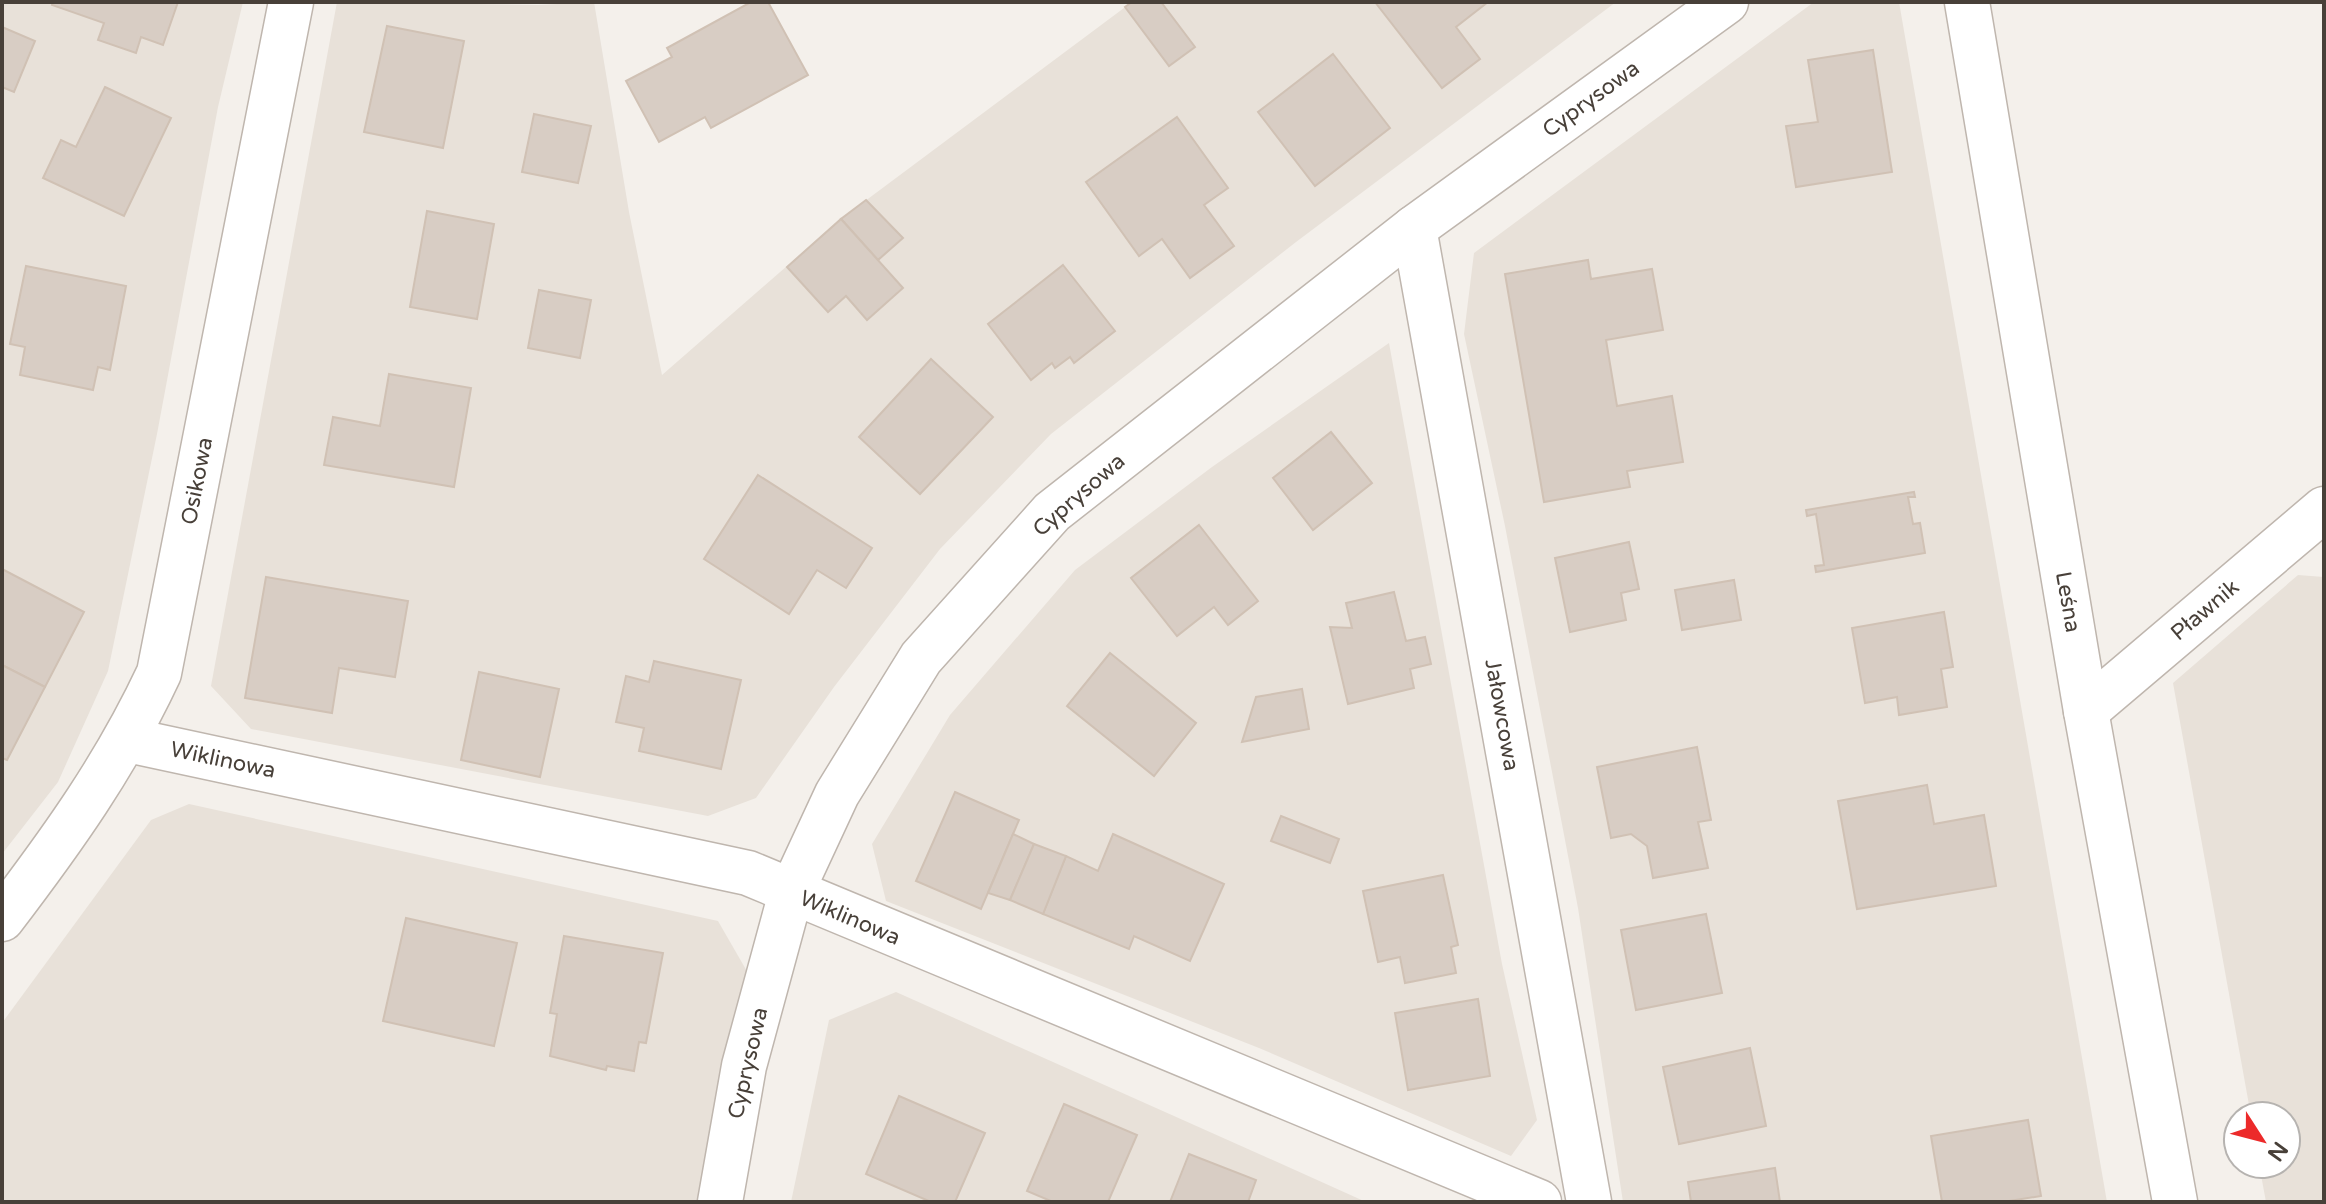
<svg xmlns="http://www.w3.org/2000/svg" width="2326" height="1204" viewBox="0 0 2326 1204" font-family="'Varela Round',sans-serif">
	<rect width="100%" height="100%" fill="#f4f0eb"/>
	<g fill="#e8e1d9">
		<path d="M 2,2 L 243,2 L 218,107 L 157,434 L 108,671 L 58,782 L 2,854 Z"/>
		<path d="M 337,2 L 538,5 L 594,2 L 629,212 L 662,375 L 841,219 L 1132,2 L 1616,2 L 1296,242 L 1051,434 L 940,549 L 834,687 L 756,798 L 708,816 L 251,729 L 211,686 Z"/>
		<path d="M 1814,2 L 1899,2 L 2107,1202 L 1623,1202 L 1578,908 L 1505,526 L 1464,334 L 1474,253 Z"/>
		<path d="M 1389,343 L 1502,964 L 1537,1120 L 1511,1156 L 1259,1048 L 886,901 L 872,844 L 950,715 L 1075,570 L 1212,467 Z"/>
		<path d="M 2298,575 L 2324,577 L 2324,1202 L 2266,1202 L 2259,1164 L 2286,1164 L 2286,1116 L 2251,1116 L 2173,683 Z"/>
		<path d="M 189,804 L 718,921 L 752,980 L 702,1202 L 2,1202 L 2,1023 L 151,820 Z"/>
		<path d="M 896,992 L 1295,1170 L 1366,1202 L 791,1202 L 829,1020 Z"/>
	</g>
	<g fill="#d8cdc4" stroke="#d0c1b4" stroke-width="2">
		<path d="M 53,2 L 178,2 L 163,45 L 141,37 L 136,53 L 98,40 L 104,23 L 52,5 Z"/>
		<path d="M 751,2 L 768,2 L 808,75 L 711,128 L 705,117 L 659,142 L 626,81 L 672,57 L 667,48 Z"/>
		<path d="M 1132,2 L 1161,2 L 1195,47 L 1169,66 L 1125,7 Z"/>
		<path d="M 1375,2 L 1488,2 L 1456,27 L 1480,59 L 1442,88 Z"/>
		<path d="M 387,26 L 464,41 L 443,148 L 364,132 Z"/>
		<path d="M 2,27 L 35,41 L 14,92 L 2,87 Z"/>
		<path d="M 1873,50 L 1892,172 L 1796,187 L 1786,126 L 1818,122 L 1808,60 Z"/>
		<path d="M 1333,54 L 1390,128 L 1315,186 L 1258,112 Z"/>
		<path d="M 105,87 L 171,118 L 124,216 L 43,178 L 61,140 L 76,147 Z"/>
		<path d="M 534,114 L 591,126 L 578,183 L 522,172 Z"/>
		<path d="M 1177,117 L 1228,188 L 1204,205 L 1234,246 L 1190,278 L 1162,239 L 1139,256 L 1086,182 Z"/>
		<path d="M 866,200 L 903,238 L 878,260 L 841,219 Z"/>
		<path d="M 427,211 L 494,224 L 477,319 L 410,307 Z"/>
		<path d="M 841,219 L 903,288 L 867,320 L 846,296 L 828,312 L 787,267 Z"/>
		<path d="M 1588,260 L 1591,279 L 1652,269 L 1663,330 L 1606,340 L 1617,406 L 1672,396 L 1683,462 L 1627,471 L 1630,487 L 1544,502 L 1505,274 Z"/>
		<path d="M 1063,265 L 1115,331 L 1074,363 L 1070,357 L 1055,368 L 1052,363 L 1031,380 L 988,324 Z"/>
		<path d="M 26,266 L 126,286 L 110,370 L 98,367 L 93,390 L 20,375 L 25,347 L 10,344 Z"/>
		<path d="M 539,290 L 591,300 L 580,358 L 528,348 Z"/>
		<path d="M 931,359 L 993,417 L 920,494 L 859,437 Z"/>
		<path d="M 389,374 L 471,388 L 454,487 L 324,465 L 333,417 L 380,426 Z"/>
		<path d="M 1331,432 L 1372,483 L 1313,530 L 1273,478 Z"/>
		<path d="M 758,475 L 872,548 L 846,588 L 817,570 L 789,614 L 704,559 Z"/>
		<path d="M 1914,492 L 1915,497 L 1908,497 L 1913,524 L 1920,523 L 1925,553 L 1816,572 L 1815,566 L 1824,565 L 1816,514 L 1807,516 L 1806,510 Z"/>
		<path d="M 1199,525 L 1258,601 L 1228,625 L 1214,607 L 1177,636 L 1131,578 Z"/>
		<path d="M 1629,542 L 1639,589 L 1621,593 L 1626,620 L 1570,632 L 1555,558 Z"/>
		<path d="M 2,569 L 84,612 L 45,687 L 2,665 Z"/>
		<path d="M 266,577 L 408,601 L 395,677 L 339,668 L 332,713 L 245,698 Z"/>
		<path d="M 1734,580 L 1741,620 L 1682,630 L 1675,590 Z"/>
		<path d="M 1394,592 L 1406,641 L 1425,637 L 1431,664 L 1410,669 L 1414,688 L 1348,704 L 1330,627 L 1352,628 L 1346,603 Z"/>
		<path d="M 1944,612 L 1953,667 L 1941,669 L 1947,707 L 1899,715 L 1897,697 L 1865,703 L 1852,628 Z"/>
		<path d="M 1110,653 L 1196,723 L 1154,776 L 1067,706 Z"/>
		<path d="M 654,661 L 741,680 L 721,769 L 639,751 L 644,728 L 616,722 L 626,676 L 649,682 Z"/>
		<path d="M 2,665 L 45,687 L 7,760 L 2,758 Z"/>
		<path d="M 479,672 L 559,689 L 540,777 L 461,760 Z"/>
		<path d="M 1302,689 L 1309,729 L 1242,742 L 1256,697 Z"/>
		<path d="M 1697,747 L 1711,820 L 1698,822 L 1708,868 L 1653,878 L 1647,846 L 1631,834 L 1611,838 L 1597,767 Z"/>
		<path d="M 1927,785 L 1934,824 L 1984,815 L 1996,886 L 1857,909 L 1838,801 Z"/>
		<path d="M 955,792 L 1019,820 L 981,909 L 916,881 Z"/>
		<path d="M 1281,816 L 1339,839 L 1330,863 L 1271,841 Z"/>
		<path d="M 1013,834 L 1034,844 L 1010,900 L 988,893 Z"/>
		<path d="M 1113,834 L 1224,884 L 1190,961 L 1134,936 L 1129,949 L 1043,914 L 1066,856 L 1098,871 Z"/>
		<path d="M 1034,844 L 1066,856 L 1043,914 L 1010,900 Z"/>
		<path d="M 1443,875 L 1458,945 L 1451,947 L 1456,973 L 1405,983 L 1400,957 L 1378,962 L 1363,891 Z"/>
		<path d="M 1706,914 L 1722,993 L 1636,1010 L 1621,930 Z"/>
		<path d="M 406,918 L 517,943 L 494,1046 L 383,1021 Z"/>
		<path d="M 564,936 L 663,953 L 646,1043 L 639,1042 L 634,1071 L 607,1066 L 606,1070 L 550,1056 L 557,1014 L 550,1013 Z"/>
		<path d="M 1478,999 L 1490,1076 L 1408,1090 L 1395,1013 Z"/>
		<path d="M 1750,1048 L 1766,1126 L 1679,1144 L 1663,1067 Z"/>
		<path d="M 899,1096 L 985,1133 L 955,1202 L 931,1202 L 866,1174 Z"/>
		<path d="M 1064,1104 L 1137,1135 L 1108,1202 L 1053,1202 L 1027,1191 Z"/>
		<path d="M 2028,1120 L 2041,1196 L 2003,1202 L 1942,1202 L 1931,1136 Z"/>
		<path d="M 1189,1154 L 1256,1180 L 1248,1202 L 1170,1202 Z"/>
		<path d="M 1775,1168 L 1780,1202 L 1691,1202 L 1688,1182 Z"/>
	</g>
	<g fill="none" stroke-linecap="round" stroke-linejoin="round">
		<g stroke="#bfb6ae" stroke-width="47">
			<g id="minor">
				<path d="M 1967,2 L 2086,711 L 2175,1202"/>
				<path d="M 1414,228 L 1589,1202"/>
				<path d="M 2086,711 L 2324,509"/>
				<path d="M 128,740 L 748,873 L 1539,1202"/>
				<path d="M 2,919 C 63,839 116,765 159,673 L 291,2"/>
				<path d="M 720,1202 L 744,1066 L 791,893 L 837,794 L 921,658 L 1052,512 L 1414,228 L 1726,2"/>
			</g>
		</g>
		<use href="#minor" stroke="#fff" stroke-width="44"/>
	</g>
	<g text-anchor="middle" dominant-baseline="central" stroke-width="8" stroke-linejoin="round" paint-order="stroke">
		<g font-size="22" fill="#484039" stroke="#fff">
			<text transform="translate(1591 99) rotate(-36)">Cyprysowa</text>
			<text transform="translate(197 481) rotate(-79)">Osikowa</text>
			<text transform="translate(1079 495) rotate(-41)">Cyprysowa</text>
			<text transform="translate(2068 602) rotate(80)">Leśna</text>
			<text transform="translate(2205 610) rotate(-40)">Pławnik</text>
			<text transform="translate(1502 715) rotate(80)">Jałowcowa</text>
			<text transform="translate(223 760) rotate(12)">Wiklinowa</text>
			<text transform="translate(850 918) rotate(23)">Wiklinowa</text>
			<text transform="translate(748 1063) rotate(-77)">Cyprysowa</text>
		</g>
	</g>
	<rect width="2326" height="1204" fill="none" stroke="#484039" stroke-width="8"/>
	<g transform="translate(2262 1140) rotate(126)"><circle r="38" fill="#ffffff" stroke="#b6b3b0" stroke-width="2"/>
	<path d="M0-6L14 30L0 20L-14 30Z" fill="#ec2a2a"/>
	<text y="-12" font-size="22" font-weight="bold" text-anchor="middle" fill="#484039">N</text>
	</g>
</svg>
